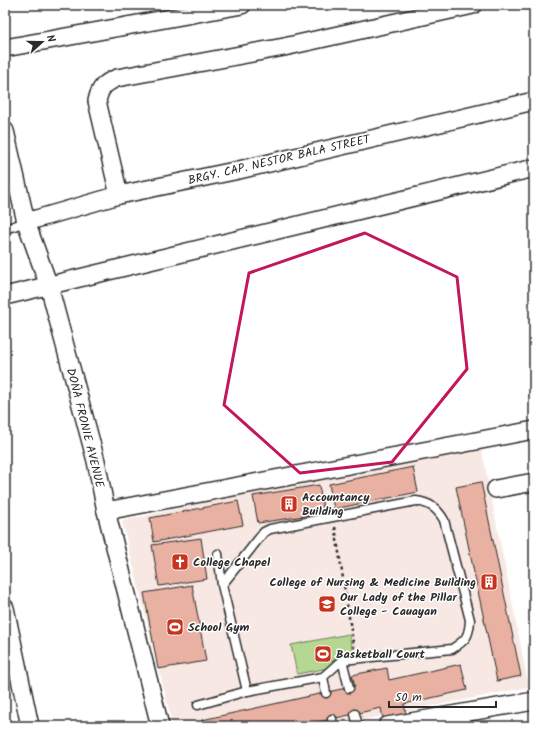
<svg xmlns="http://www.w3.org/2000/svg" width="539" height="731" viewBox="0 0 539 731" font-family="Kalam,sans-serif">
	<rect width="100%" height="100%" fill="#fff"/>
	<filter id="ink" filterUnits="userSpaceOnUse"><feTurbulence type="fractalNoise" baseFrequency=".025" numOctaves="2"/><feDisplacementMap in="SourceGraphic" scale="8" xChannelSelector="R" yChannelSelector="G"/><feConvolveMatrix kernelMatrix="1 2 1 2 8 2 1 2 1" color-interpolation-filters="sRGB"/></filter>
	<g filter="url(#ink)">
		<path fill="#f8e8e3" d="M 480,441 L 529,687 L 332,726 L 173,726 L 122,521 Z"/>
		<path fill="#b5d791" stroke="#70815e" d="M 349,634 L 355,663 L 297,674 L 291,645 Z"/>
		<g fill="#e9b1a1" stroke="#2b2b2b">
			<path d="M 413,467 L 418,492 L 334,509 L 329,484 Z"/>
			<path d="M 481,482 L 521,676 L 497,681 L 456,487 Z"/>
			<path d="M 319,485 L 324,513 L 258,523 L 253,496 Z"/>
			<path d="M 238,501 L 243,525 L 154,542 L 150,518 Z"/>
			<path d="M 201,538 L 207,579 L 159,586 L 152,545 Z"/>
			<path d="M 192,585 L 206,661 L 158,669 L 144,593 Z"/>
			<path d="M 461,664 L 467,690 L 404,704 L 406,714 L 383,719 L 381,708 L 300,726 L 203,726 L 202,720 L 355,686 L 352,675 L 387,668 L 389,680 Z"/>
		</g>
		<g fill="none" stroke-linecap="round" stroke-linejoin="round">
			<g stroke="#2b2b2b" stroke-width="11">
				<g id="service">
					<path d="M 5,229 L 26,222"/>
					<path d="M 218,554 L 222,585 L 247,691"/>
					<path d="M 342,660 L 349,688"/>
					<path d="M 323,677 L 326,693"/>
					<path d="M 198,705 L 247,691 L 323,677 L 342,660 L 452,649 C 466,640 469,637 470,620 L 444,520 C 437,508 430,503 416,501 L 270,529 L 264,532 L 222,585"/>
					<path d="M 355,714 L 358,726"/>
					<path d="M 332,719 L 333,726"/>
				</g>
			</g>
			<g stroke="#2b2b2b" stroke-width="20">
				<g id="minor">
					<path d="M 5,48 L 242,5"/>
					<path d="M 5,131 L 26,222 L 49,286 L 96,461 L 106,511 L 160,726"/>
					<path d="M 119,195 L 97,101 C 100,87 105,83 117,78 L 284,47 L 473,5"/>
					<path d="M 26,222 L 119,195 L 239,170 L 534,101"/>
					<path d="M 5,296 L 534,168"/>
					<path d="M 496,489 L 534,482"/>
					<path d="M 106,511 L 534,430"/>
					<path d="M 5,608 L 30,726"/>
					<path d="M 387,726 L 534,701"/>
				</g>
			</g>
			<path stroke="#2b2b2b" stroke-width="2.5" stroke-dasharray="3 3" stroke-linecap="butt" d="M 335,527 L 354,649"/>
			<use href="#service" stroke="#fff" stroke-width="8"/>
			<use href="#minor" stroke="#fff" stroke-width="17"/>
		</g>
	</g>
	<path fill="none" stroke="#c2185b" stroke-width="3" stroke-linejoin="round" d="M 365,233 L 457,277 L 467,369 L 392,462 L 300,473 L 224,405 L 249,273 Z"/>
	<defs>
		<g id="building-square" transform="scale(0.9)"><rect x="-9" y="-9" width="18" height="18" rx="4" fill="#c8321e" stroke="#fff"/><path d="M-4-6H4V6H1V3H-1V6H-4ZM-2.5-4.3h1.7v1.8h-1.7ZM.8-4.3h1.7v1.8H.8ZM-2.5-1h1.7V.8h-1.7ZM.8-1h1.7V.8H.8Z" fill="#fff"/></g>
		<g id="church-square" transform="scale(0.9)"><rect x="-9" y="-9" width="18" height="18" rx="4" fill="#c8321e" stroke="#fff"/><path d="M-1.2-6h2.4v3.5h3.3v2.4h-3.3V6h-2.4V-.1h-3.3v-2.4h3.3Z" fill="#fff"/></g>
		<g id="university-square" transform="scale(0.9)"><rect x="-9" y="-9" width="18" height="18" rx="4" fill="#c8321e" stroke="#fff"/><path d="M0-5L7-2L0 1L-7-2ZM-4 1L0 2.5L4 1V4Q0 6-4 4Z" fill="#fff"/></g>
		<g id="stadium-square" transform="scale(0.9)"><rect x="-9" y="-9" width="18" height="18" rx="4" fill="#c8321e" stroke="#fff"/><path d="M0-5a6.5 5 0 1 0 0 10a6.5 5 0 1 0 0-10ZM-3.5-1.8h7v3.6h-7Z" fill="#fff"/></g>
	</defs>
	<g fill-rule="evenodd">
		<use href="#building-square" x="289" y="504"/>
		<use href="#church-square" x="180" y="562"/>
		<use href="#building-square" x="489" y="582"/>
		<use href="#university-square" x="327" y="604"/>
		<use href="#stadium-square" x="175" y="627"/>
		<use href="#stadium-square" x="323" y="654"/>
	</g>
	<g text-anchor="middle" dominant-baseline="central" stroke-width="3" stroke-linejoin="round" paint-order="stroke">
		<g font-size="12" fill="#2b2b2b" stroke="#fff">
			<text transform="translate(279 160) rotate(-13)">BRGY. CAP. NESTOR BALA STREET</text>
			<text transform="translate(85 428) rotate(76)">DOÑA FRONIE AVENUE</text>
		</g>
		<g font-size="12" font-weight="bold" fill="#2b2b2b" stroke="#fff" text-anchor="start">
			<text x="302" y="497">Accountancy<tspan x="302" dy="14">Building</tspan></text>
			<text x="193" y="562">College Chapel</text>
			<text x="476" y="582" text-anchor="end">College of Nursing &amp; Medicine Building</text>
			<text x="340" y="597">Our Lady of the Pillar<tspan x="340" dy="14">College - Cauayan</tspan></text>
			<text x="188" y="627">School Gym</text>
			<text x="336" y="654">Basketball Court</text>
		</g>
	</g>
	<rect width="539" height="731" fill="none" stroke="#fff" stroke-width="20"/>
	<rect x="10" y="10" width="519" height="711" fill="none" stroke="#2b2b2b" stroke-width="1.5" filter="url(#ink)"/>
	<g transform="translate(42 42) rotate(69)" stroke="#ffffff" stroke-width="3" paint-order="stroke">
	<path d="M0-3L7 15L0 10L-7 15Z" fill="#2b2b2b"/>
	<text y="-6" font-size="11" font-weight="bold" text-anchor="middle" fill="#2b2b2b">N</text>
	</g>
	<path d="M389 701v6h107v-6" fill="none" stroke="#2b2b2b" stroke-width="2"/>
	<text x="395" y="701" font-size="12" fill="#2b2b2b" stroke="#ffffff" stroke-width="3" paint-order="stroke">50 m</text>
</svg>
